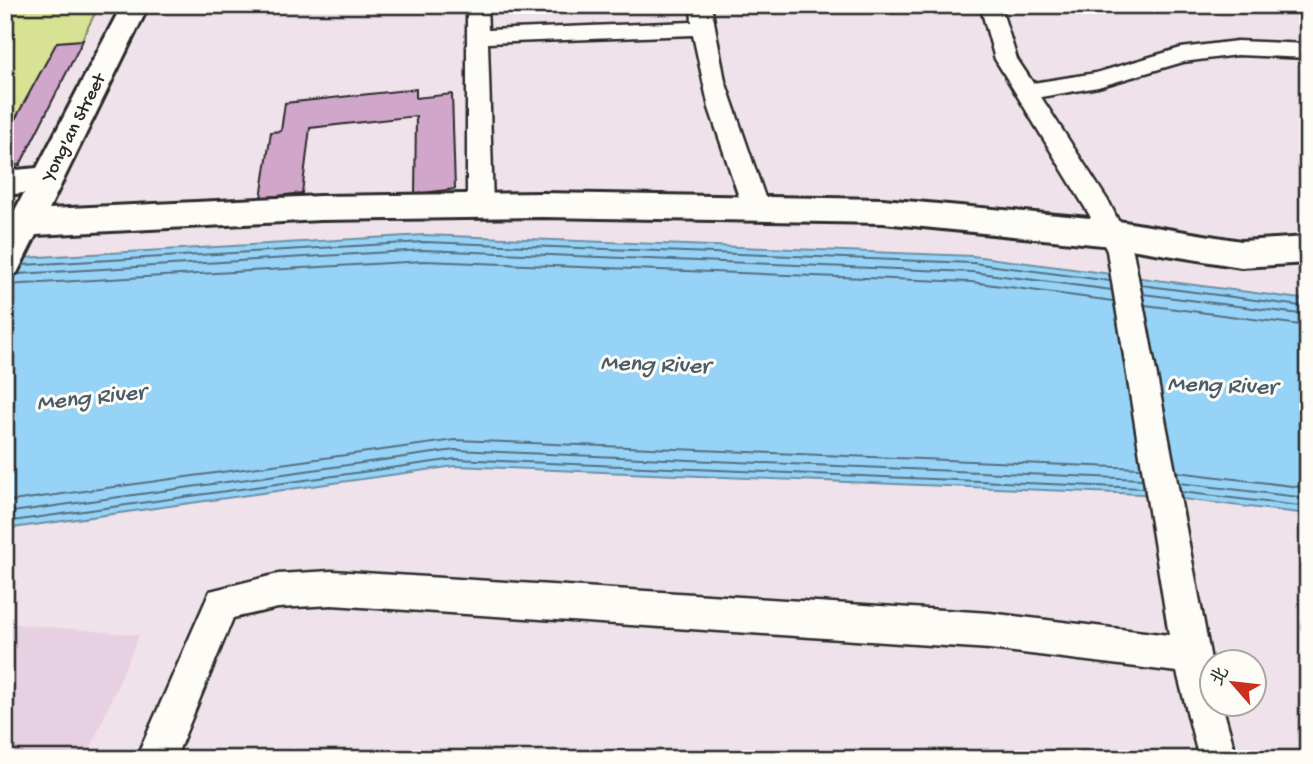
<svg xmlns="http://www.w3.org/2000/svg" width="1313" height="764" viewBox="0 0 1313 764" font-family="'Gochi Hand','LXGW WenKai TC',sans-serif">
	<rect width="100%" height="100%" fill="#f0e2ea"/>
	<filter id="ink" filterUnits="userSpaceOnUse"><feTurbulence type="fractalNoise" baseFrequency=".0143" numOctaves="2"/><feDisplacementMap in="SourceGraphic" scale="14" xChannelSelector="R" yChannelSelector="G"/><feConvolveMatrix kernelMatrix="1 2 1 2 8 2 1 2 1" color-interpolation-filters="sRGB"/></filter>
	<g filter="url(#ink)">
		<path fill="#e6d0e1" d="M 5,623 L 139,635 L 86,759 L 5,759 Z"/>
		<path fill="#d7e295" stroke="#818660" stroke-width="2" d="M 5,5 L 99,5 L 20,165 L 5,166 Z"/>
		<path fill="#96d3f7" stroke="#6b90a5" stroke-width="2" d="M 424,235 L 973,256 L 1308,300 L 1308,514 L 1141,494 L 455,466 L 5,529 L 5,259 Z"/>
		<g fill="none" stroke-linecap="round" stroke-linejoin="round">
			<g stroke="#566e7d" stroke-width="2">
				<path d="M 23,265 L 424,242 L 973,263 L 1110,281"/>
				<path d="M 18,274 L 424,250 L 972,272 L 1112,290"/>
				<path d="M 5,285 L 424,261 L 971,282 L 1113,301"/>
				<path d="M 1141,285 L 1308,307"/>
				<path d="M 1143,294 L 1308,315"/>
				<path d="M 1145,305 L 1308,326"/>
				<path d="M 1177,472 L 1308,488"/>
				<path d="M 1179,483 L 1308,498"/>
				<path d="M 1181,492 L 1308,507"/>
				<path d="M 5,502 L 455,440 L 1140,468"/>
				<path d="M 5,513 L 455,450 L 1142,479"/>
				<path d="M 5,522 L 455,459 L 1143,488"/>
			</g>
		</g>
		<g fill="#d0a6cb" stroke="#2b2b2b" stroke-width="2">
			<path d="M 83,40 L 20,165 L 5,166 L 5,138 L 57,42 Z"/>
			<path d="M 416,89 L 416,98 L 452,94 L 455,189 L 415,194 L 416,116 L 310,128 L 302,193 L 261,198 L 271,132 L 281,131 L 285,103 Z"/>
		</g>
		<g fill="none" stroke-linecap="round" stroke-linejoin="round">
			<g stroke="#2b2b2b" stroke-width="5">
				<g id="minor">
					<path d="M 467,5 L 487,5 L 488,30 L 692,22 L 691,5 L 711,5 L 725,81 L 769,209 L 765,216 L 756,219 L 747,216 L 743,209 L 709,108 L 693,35 L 488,43 L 493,206 L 489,213 L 480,216 L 471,213 L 467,206 Z"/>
					<path d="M 980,5 L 1000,5 L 1017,59 L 1033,83 L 1096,73 L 1181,48 L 1237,41 L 1308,44 L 1308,58 L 1237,55 L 1183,62 L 1098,87 L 1041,97 L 1110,204 L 1133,251 L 1212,665 L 1212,704 L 1222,704 L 1237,759 L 1199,759 L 1177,672 L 990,649 L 332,605 L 278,608 L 233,618 L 175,759 L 136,759 L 210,591 L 278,574 L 332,571 L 990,613 L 1169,635 L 1107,251 L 1089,214 L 995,59 Z"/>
				</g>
			</g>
			<g stroke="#2b2b2b" stroke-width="6">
				<path id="major" d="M 122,5 L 149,5 L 49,209 L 320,196 L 543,193 L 883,199 L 1112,220 L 1241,241 L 1308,237 L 1308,263 L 1241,267 L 1112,246 L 883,223 L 543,217 L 320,220 L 36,235 L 17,273 L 5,277 L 5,229 L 24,193 L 5,195 L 5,171 L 37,168 Z"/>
			</g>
			<use href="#minor" fill="#fdfcf7" fill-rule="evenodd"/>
			<use href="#major" fill="#fdfcf7" fill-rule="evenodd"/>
		</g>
	</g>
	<g text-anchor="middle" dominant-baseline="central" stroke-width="6" stroke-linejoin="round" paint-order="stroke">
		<g font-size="19" fill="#2b2b2b" stroke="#fdfcf7">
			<text transform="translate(75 128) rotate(-63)">Yong'an Street</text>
		</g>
		<g font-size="24" font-style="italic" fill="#4b5d68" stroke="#fdfcf7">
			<text transform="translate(655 366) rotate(2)">Meng River</text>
			<text transform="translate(1222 387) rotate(2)">Meng River</text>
			<text transform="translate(91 399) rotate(-6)">Meng River</text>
		</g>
	</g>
	<rect width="1313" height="764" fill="none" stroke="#fdfcf7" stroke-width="28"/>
	<rect x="14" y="14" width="1285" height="736" fill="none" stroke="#2b2b2b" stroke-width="2.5" filter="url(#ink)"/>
	<g transform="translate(1233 683) rotate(298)"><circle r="33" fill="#fdfcf7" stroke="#a9a8a5" stroke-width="2"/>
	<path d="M0-5L12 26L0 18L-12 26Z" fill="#c8321e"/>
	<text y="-10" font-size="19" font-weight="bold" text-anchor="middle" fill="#2b2b2b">北</text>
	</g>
</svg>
